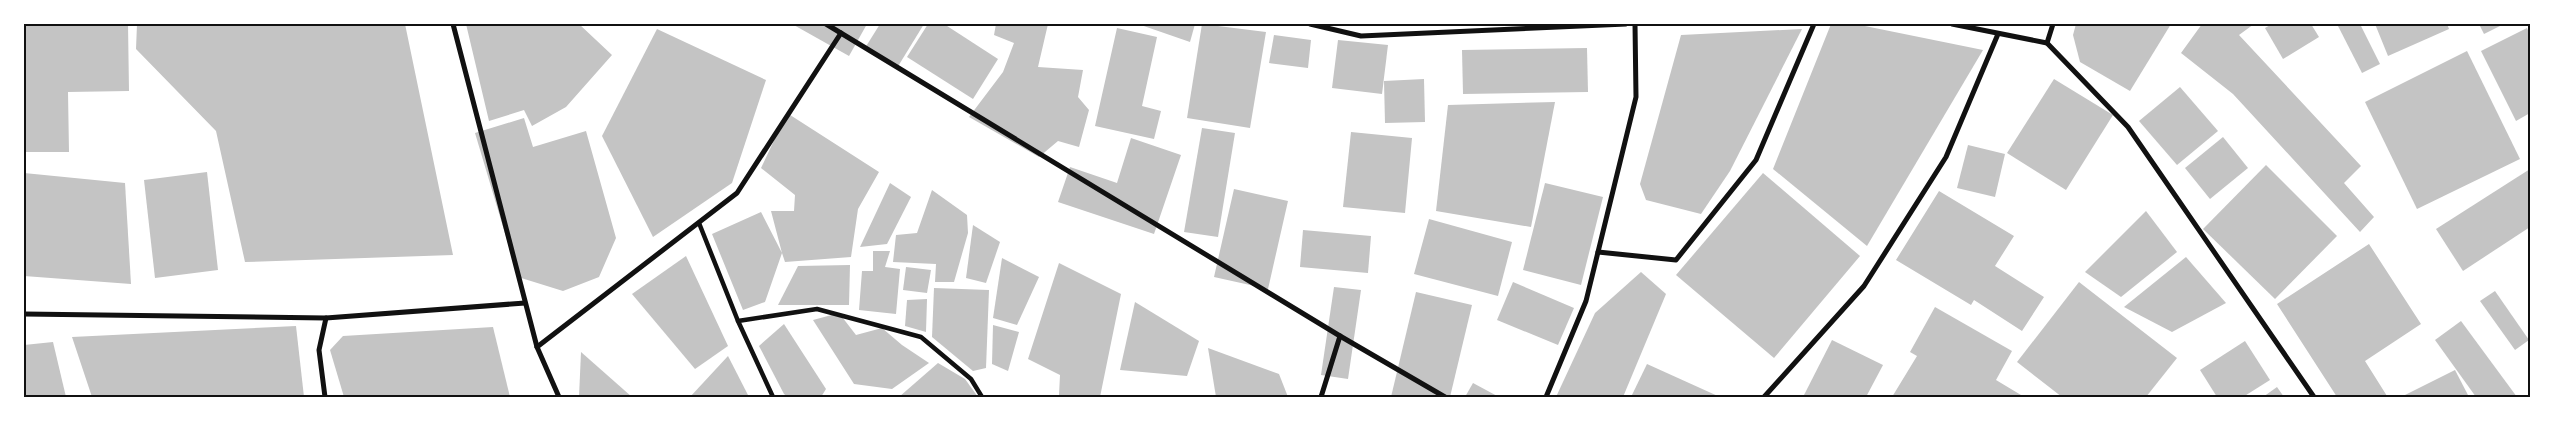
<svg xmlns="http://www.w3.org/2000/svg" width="2554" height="421" viewBox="0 0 2554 421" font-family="Montserrat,sans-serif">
	<rect width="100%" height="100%" fill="#fff"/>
	<g fill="#c4c4c4">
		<path d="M 24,24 L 128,24 L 129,91 L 68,92 L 69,152 L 24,152 Z"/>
		<path d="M 137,24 L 405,24 L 453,255 L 245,262 L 216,131 L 136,49 Z"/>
		<path d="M 466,24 L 579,24 L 612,55 L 566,107 L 532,126 L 524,110 L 489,121 Z"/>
		<path d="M 792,24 L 867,24 L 849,56 Z"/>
		<path d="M 880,24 L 924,24 L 897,68 L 865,48 Z"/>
		<path d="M 928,24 L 944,24 L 998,59 L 973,99 L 907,57 Z"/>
		<path d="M 996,24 L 1048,24 L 1038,67 L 1083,70 L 1078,97 L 1089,110 L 1079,147 L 1058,141 L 1039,157 L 969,117 L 1003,72 L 1014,43 L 994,35 Z"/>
		<path d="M 1138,24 L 1195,24 L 1190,42 Z"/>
		<path d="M 1202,24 L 1266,32 L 1250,128 L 1187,118 Z"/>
		<path d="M 1831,24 L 1855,24 L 1983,50 L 1867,246 L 1773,169 Z"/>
		<path d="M 2076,24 L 2171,24 L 2130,91 L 2080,62 L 2073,35 Z"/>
		<path d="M 2202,24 L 2254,24 L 2239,35 L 2361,166 L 2344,183 L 2374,217 L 2360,232 L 2233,94 L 2181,53 Z"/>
		<path d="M 2272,24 L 2311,24 L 2319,37 L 2283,59 L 2265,28 Z"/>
		<path d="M 2337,24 L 2360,24 L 2380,64 L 2362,73 Z"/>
		<path d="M 2375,24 L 2447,24 L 2449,29 L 2388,56 Z"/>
		<path d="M 2479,24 L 2504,24 L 2484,34 Z"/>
		<path d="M 1117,28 L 1157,37 L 1142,106 L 1161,111 L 1154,139 L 1095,126 Z"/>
		<path d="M 2527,28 L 2530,35 L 2530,113 L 2516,121 L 2481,51 Z"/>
		<path d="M 657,29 L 766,80 L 732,183 L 653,237 L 602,136 Z"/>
		<path d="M 1802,29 L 1730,171 L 1701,214 L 1646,200 L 1640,184 L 1681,35 Z"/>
		<path d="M 1274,35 L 1311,40 L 1308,68 L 1269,63 Z"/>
		<path d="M 1338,40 L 1388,45 L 1382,94 L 1332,88 Z"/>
		<path d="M 1587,48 L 1588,92 L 1463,94 L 1462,50 Z"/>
		<path d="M 2467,51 L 2520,159 L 2417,209 L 2365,102 Z"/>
		<path d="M 1424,79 L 1425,122 L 1385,123 L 1384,81 Z"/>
		<path d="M 2054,79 L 2113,115 L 2066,190 L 2007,153 Z"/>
		<path d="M 2180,87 L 2218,131 L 2177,165 L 2139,121 Z"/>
		<path d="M 1555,102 L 1531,227 L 1436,211 L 1448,105 Z"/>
		<path d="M 787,113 L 879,172 L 858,209 L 851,257 L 785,262 L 782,253 L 765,302 L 743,310 L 712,234 L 761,212 L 782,253 L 771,211 L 794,211 L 795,195 L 761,168 Z"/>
		<path d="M 524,118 L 533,147 L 586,131 L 616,238 L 599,277 L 563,291 L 518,277 L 475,133 Z"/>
		<path d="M 1202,128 L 1235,133 L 1218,237 L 1184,232 Z"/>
		<path d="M 1351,132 L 1412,138 L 1405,213 L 1343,207 Z"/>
		<path d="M 2223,137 L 2248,168 L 2210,199 L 2185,168 Z"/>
		<path d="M 1131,138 L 1181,155 L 1154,234 L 1058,202 L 1070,167 L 1117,183 Z"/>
		<path d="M 1968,145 L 2005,154 L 1995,197 L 1957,188 Z"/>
		<path d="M 2266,165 L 2337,236 L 2275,299 L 2203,229 Z"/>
		<path d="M 2530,169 L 2530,227 L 2463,271 L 2436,229 Z"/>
		<path d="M 207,172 L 218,270 L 155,278 L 144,180 Z"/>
		<path d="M 24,173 L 125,183 L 131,284 L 24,276 Z"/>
		<path d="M 1763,173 L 1860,256 L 1774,358 L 1676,275 Z"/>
		<path d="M 890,183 L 911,197 L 887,244 L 860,247 Z"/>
		<path d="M 1545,183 L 1603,197 L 1581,285 L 1523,270 Z"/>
		<path d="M 1234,189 L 1288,201 L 1268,289 L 1214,277 Z"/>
		<path d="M 932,190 L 967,215 L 968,233 L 954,282 L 935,282 L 936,264 L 893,262 L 896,235 L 917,233 Z"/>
		<path d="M 1939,191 L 2014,236 L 1995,266 L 2044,297 L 2022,331 L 1974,300 L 1971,305 L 1896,260 Z"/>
		<path d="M 2146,211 L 2177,252 L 2121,297 L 2085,272 Z"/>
		<path d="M 1429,219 L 1512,242 L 1498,296 L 1414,274 Z"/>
		<path d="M 973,225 L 1000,242 L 986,283 L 966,278 Z"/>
		<path d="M 1303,230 L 1371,236 L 1368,273 L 1300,267 Z"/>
		<path d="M 2369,244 L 2421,324 L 2365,361 L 2387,396 L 2337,397 L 2277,304 Z"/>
		<path d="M 873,251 L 890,251 L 885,267 L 900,269 L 896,314 L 859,310 L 862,271 L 873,271 Z"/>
		<path d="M 686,256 L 728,346 L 695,369 L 632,294 Z"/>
		<path d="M 2186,257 L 2226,303 L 2172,332 L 2124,307 Z"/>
		<path d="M 1002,258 L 1039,277 L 1017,325 L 993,318 Z"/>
		<path d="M 1059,263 L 1121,294 L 1100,397 L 1059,395 L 1060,375 L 1028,359 Z"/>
		<path d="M 850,265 L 849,305 L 778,305 L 798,266 Z"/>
		<path d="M 906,267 L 931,270 L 927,293 L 903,290 Z"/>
		<path d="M 1641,272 L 1666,294 L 1623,397 L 1556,397 L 1595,313 Z"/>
		<path d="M 1513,282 L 1574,308 L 1558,345 L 1497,320 Z"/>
		<path d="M 2079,282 L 2177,358 L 2146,397 L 2062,397 L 2017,362 Z"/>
		<path d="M 1334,287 L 1361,290 L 1348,379 L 1321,375 Z"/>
		<path d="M 934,288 L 989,290 L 986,368 L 973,371 L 932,337 Z"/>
		<path d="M 2495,291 L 2529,340 L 2515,350 L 2480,301 Z"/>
		<path d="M 1416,292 L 1472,305 L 1450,397 L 1391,397 Z"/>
		<path d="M 927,299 L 926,332 L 905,326 L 907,300 Z"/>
		<path d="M 1135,302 L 1199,341 L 1187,376 L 1120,370 Z"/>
		<path d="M 1935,307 L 2012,351 L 1996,380 L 2021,395 L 2020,397 L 1892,397 L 1917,356 L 1910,352 Z"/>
		<path d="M 839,313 L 856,335 L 882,328 L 902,345 L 929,363 L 892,389 L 854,384 L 813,320 Z"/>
		<path d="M 2461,321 L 2517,397 L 2476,397 L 2435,340 Z"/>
		<path d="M 784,324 L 826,389 L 821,397 L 788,397 L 784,394 L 759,346 Z"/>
		<path d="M 993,325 L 1019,332 L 1008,371 L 992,364 Z"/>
		<path d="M 296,326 L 304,397 L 92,397 L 72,337 Z"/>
		<path d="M 493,327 L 510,397 L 344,397 L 330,350 L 343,336 Z"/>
		<path d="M 1832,340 L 1883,365 L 1866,397 L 1803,397 Z"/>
		<path d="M 2245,341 L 2270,380 L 2243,397 L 2217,397 L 2200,370 Z"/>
		<path d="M 53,342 L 66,397 L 24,397 L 24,345 Z"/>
		<path d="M 1208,348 L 1279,374 L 1288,397 L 1216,397 Z"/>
		<path d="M 581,352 L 632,397 L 579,397 Z"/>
		<path d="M 728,356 L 749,397 L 690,397 Z"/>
		<path d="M 938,363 L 965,379 L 978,397 L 899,397 Z"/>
		<path d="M 1647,364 L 1720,397 L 1631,397 Z"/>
		<path d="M 2455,370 L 2469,397 L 2401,397 Z"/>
		<path d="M 1473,383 L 1499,397 L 1465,397 Z"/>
		<path d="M 2277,387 L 2284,397 L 2263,397 Z"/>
	</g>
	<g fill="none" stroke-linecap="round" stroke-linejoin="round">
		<g stroke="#111" stroke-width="4.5">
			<path d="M 699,223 L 738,321 L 817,309 L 921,337 L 971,379 L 982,397"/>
			<path d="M 738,321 L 773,397"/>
		</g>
		<g stroke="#111" stroke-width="5">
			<path d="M 453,24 L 537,347 L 559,397"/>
			<path d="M 826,24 L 1340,336 L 1445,397"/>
			<path d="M 1310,24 L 1361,36 L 1626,24"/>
			<path d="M 1952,24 L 2047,43 L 2128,127 L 2314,397"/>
			<path d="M 2047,43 L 2053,24"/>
			<path d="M 1598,252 L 1676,260 L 1756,160 L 1814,24"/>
			<path d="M 24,314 L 326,318 L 525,303"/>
			<path d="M 537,347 L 737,193 L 841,33"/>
			<path d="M 325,397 L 319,350 L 326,318"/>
			<path d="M 1321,397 L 1340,336"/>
			<path d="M 1546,397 L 1586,301 L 1636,97 L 1635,24"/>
			<path d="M 1764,397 L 1864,286 L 1946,157 L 1998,34"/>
		</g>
	</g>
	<rect width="2554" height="421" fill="none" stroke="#ffffff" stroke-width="50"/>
	<rect x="25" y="25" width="2504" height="371" fill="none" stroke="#111" stroke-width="2"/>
</svg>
